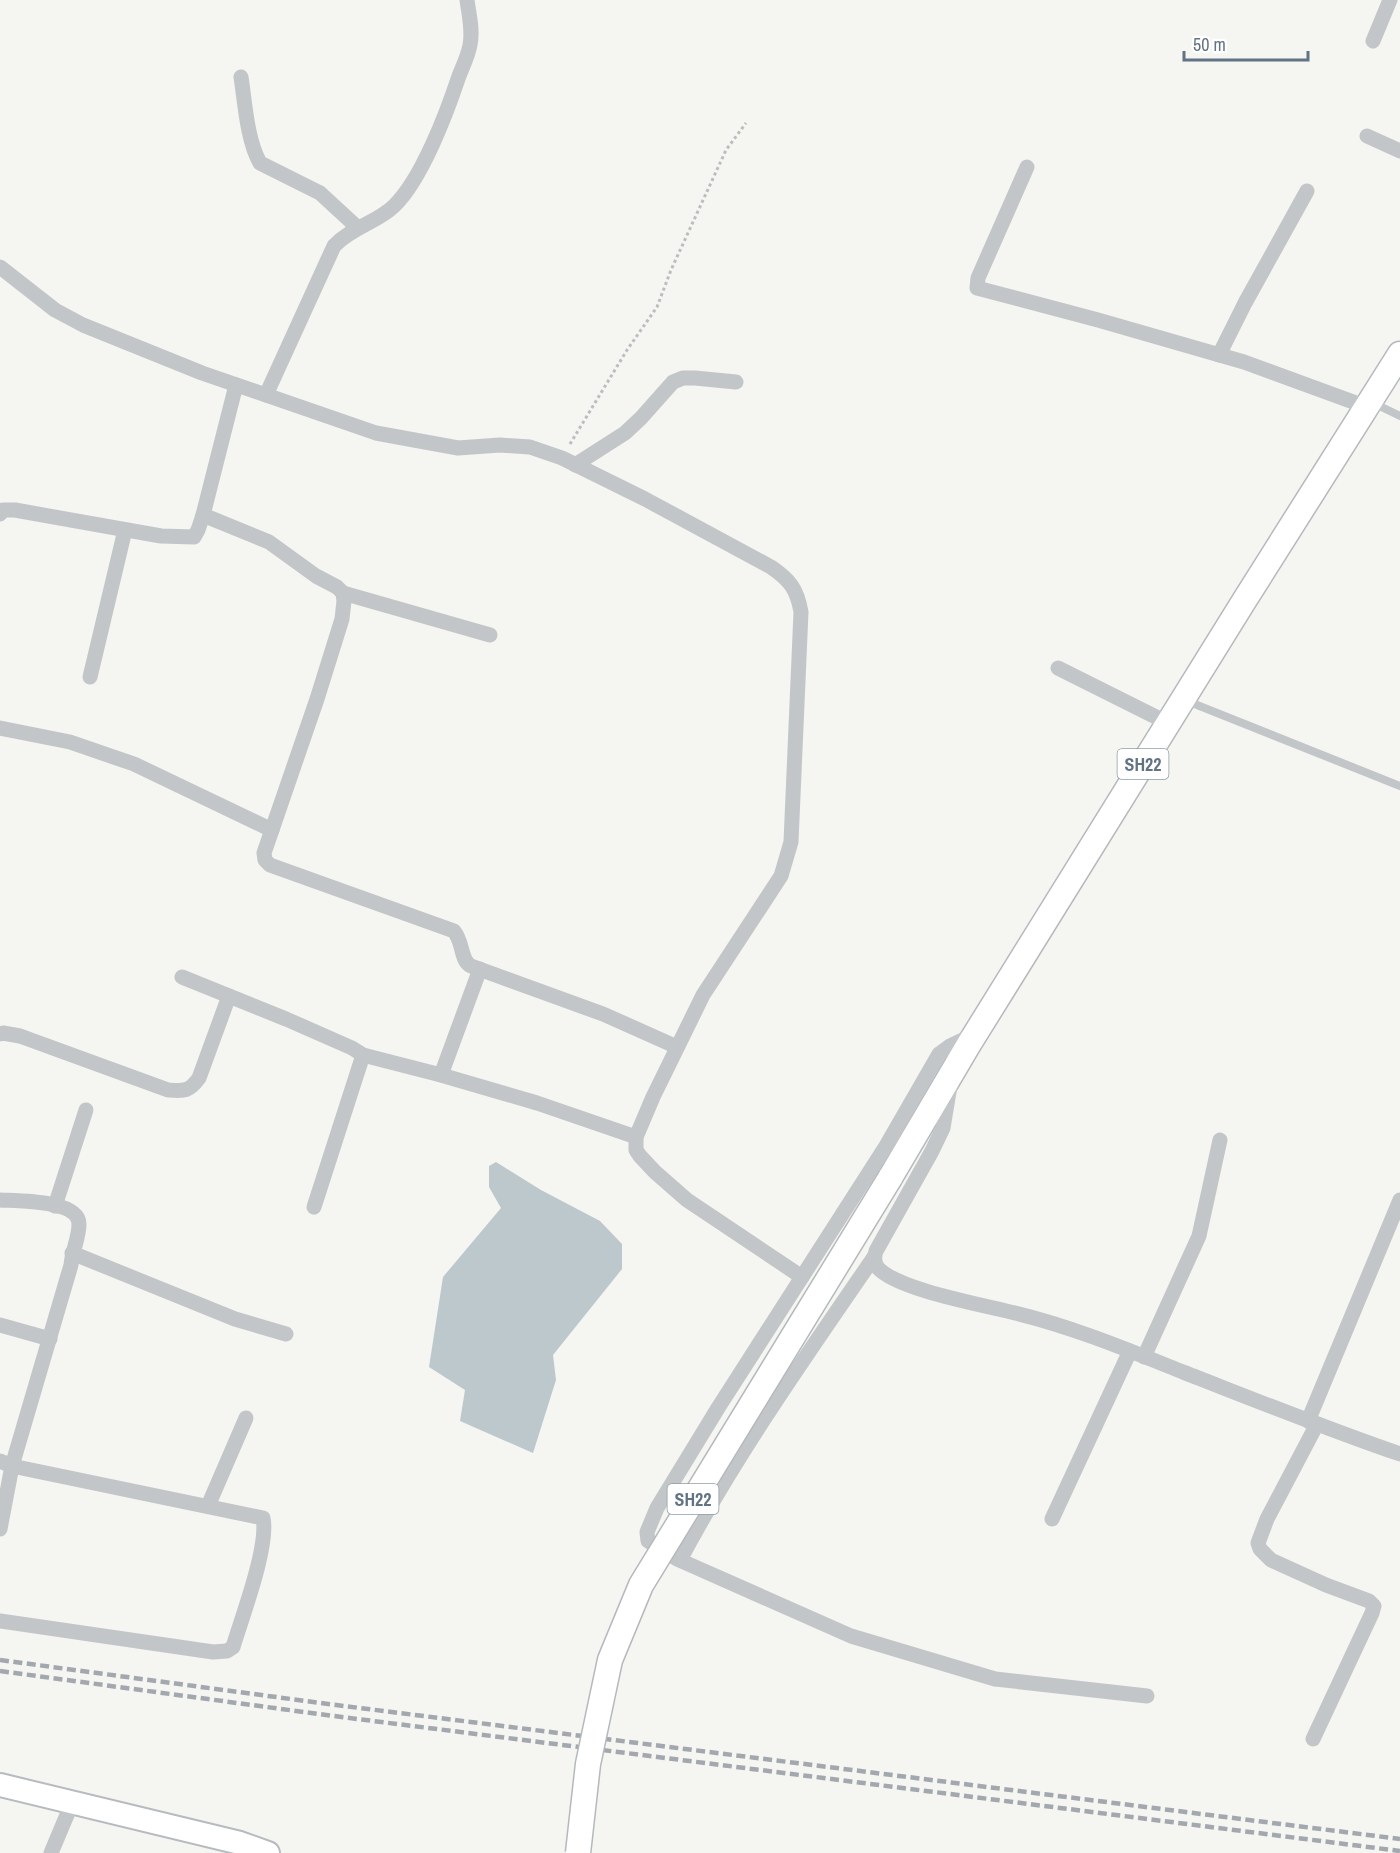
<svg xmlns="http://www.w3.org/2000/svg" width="1400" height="1853" viewBox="0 0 1400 1853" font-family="'Archivo Narrow',sans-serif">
	<rect width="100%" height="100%" fill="#f5f5f1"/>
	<path fill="#bdc8cd" d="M 496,1162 L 541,1190 L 600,1221 L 622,1244 L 622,1269 L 553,1355 L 556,1380 L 533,1453 L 460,1421 L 465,1390 L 429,1367 L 443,1277 L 501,1208 L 489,1187 L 489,1166 Z"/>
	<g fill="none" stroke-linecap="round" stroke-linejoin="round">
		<g stroke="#b6bbc0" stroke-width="26">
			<path id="secondary" d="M 0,1785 L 240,1843 L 268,1853"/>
		</g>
		<g stroke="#b5b9bd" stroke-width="27">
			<path id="primary" d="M 890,1178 L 969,1044 L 1244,601 L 1400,354"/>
		</g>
		<path stroke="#bbbec0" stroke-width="3" stroke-dasharray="3 3" stroke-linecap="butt" d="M 570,444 L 627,350 L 657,307 L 671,270 L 726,150 L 746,123"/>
		<g stroke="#c2c6c9" stroke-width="8">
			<path d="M 1371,402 L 1400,416"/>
			<path d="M 1187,701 L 1400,786"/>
		</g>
		<g stroke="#c2c6c9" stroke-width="15">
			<path d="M 1373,41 L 1390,0"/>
			<path d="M 241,77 C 245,103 247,140 260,163 L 320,193 L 358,228"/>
			<path d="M 1367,136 L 1400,151"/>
			<path d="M 1027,167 L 978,278 L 977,288 L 1098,320 L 1244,362 L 1367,407"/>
			<path d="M 0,267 L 55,310 L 83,325 L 202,373 L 376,433 L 458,448 L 500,445 L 530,447 L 562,458 L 645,499 L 771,567 C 790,580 797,589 801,612 L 791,842 L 781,876 L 703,995 L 653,1097 L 636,1137 L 636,1150 L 640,1156 L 655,1172 L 687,1200 L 802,1277"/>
			<path d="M 1219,355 L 1245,303 L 1307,191"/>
			<path d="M 266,395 L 334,246 C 352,227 378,222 394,206 C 422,179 447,112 459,76 C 463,66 468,56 470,45 C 473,30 469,15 467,0"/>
			<path d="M 575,465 L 625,433 L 641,418 L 673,382 L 683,378 L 695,378 L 736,382"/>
			<path d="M 0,514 L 3,510 L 15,510 L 161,536 L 194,537 L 198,530 L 203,515 L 236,385"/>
			<path d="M 203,515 L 269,542 L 316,576 L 337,587 L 343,593 L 344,601 L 342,619 L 317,699 L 264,853 L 265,860 L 270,865 L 454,931 C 464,944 460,960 471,966 L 603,1014 L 677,1047"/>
			<path d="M 343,593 L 490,635"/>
			<path d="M 1058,668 L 1168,723"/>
			<path d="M 90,677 L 125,530"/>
			<path d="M 0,728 L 70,742 L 134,764 L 272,830"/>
			<path d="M 182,977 L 286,1019 L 352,1048 L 363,1055 L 441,1075 L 537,1103 L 636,1137"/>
			<path d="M 0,1034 L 3,1033 L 20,1036 L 168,1090 C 184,1091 189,1092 199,1078 L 229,996"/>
			<path d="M 973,1035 L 950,1046 L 939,1054 L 886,1146 L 718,1408 L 657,1508 L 647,1532 L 648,1541 L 677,1559 L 851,1636 L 995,1679 L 1147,1696"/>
			<path d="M 441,1075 L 480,969"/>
			<path d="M 950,1086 L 943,1128 L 932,1151 L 876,1251 C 874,1257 874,1263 878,1268 C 898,1290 984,1305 1015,1313 C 1073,1327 1128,1350 1183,1372 C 1255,1400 1327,1429 1400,1454"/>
			<path d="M 0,1200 C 18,1201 79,1200 79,1224 C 79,1238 72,1251 71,1265 L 12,1466 L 0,1529"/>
			<path d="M 55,1206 L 86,1110"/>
			<path d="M 314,1207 L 363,1055"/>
			<path d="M 72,1253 L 235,1319 L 286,1334"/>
			<path d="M 0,1325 L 50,1339"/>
			<path d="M 1144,1357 L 1199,1236 L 1220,1140"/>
			<path d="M 1308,1421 L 1400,1200"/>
			<path d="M 0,1461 L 12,1466 L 263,1518 C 269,1546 242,1617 233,1647 L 227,1651 L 213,1652 L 0,1621"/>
			<path d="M 208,1506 L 246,1418"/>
			<path d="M 1052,1519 L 1130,1351"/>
			<path d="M 680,1560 C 736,1455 806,1356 874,1257"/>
			<path d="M 1313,1739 L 1372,1613 L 1374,1606 L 1369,1601 L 1326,1585 L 1271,1560 L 1260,1549 L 1258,1543 L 1267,1519 L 1317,1424"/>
			<path d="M 51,1853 L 72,1803"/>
		</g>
		<use href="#secondary" stroke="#fff" stroke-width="22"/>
		<use href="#primary" stroke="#fff" stroke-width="24"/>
		<g stroke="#a2a8ae" stroke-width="4.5" stroke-dasharray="9 4.5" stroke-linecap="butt">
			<path d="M 0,1660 L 328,1704 L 1400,1839"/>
			<path d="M 0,1671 L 326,1715 L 1400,1851"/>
		</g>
		<g stroke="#b5b9bd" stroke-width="27" stroke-linecap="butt">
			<path id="primary-bridge" d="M 578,1853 L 588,1764 L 610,1660 L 641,1585 L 890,1178"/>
		</g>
		<use href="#primary-bridge" stroke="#fff" stroke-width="24"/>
	</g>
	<g text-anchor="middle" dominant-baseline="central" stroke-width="6" stroke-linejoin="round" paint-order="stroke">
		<g fill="#fff" stroke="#919da9" stroke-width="1.5">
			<rect x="1117.5" y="749" width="51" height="30" rx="4.5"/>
			<rect x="667.5" y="1484" width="51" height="30" rx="4.5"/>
		</g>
		<g font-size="18" font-weight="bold" fill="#627384">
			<text x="1143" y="764">SH22</text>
			<text x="693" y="1499">SH22</text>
		</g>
	</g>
	<path d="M1184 51v9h124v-9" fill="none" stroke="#627384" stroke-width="3"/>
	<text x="1193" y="51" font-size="18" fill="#627384" stroke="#ffffff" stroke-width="4.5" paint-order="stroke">50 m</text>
</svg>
